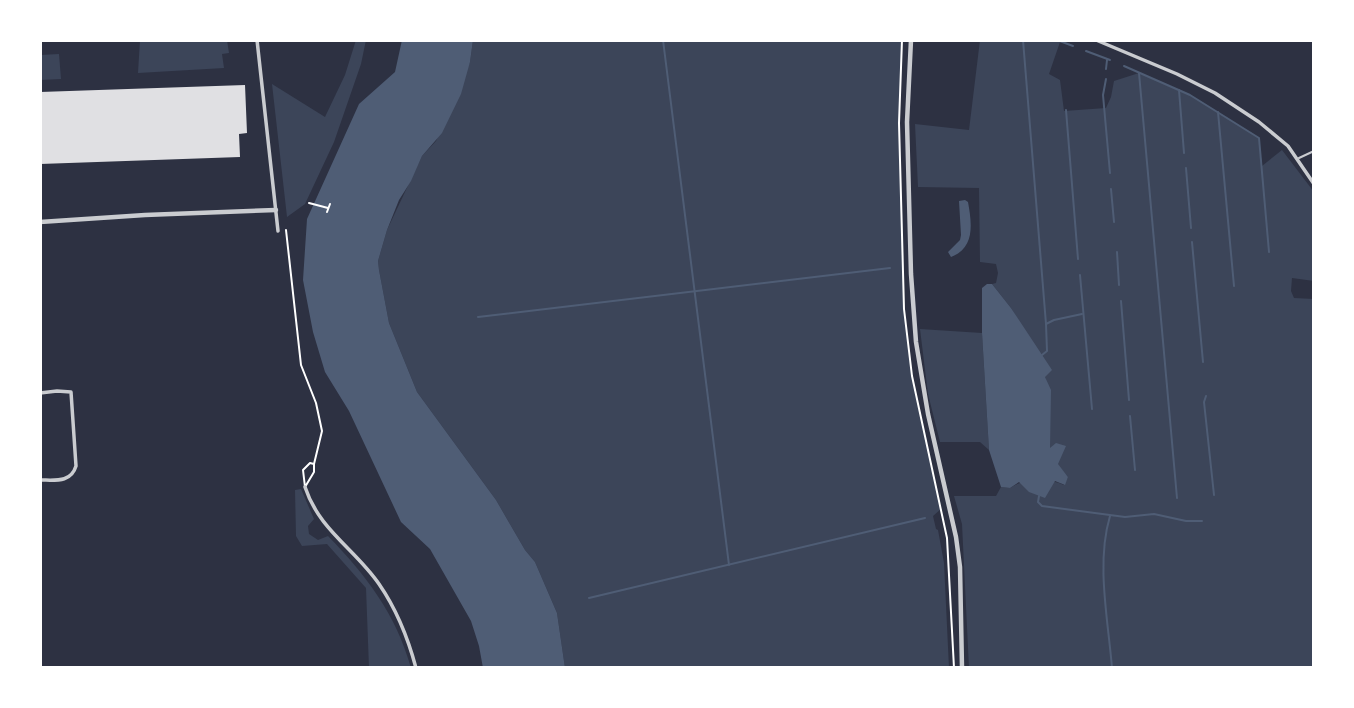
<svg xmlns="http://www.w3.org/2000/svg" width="1354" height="708" viewBox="0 0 1354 708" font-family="Mulish,sans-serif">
	<rect width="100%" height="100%" fill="#2d3142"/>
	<g fill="#3c4559">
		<path d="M 140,40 L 227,40 L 229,53 L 222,54 L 224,68 L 138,73 Z"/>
		<path d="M 356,40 L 366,40 L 361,64 L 334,142 L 305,204 L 287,217 L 272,84 L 325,117 L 345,75 Z"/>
		<path d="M 473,40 L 902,40 L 899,123 L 904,309 L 912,376 L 941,509 L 933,516 L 936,529 L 938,530 L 944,563 L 949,668 L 565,668 L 557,613 L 535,562 L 525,550 L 496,500 L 417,392 L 389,323 L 379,270 L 378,261 L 387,230 L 422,156 L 436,141 L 470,62 Z"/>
		<path d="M 980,40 L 1060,42 L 1049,74 L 1060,80 L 1064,111 L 1106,108 L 1111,97 L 1114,81 L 1139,73 L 1190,95 L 1259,138 L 1262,166 L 1282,150 L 1314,192 L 1314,281 L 1292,278 L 1291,291 L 1294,298 L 1314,299 L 1314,668 L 969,668 L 962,524 L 954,496 L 996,496 L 1001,487 L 1010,488 C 1024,478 1048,478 1064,485 L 1068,477 L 1057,464 L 1050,449 L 1050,406 L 1045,377 L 1028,336 L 1011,308 L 992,284 L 996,283 L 998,273 L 996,264 L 980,262 L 979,188 L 918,187 L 915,124 L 969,130 Z"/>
		<path d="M 59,54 L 61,79 L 40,80 L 40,55 Z"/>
		<path d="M 920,329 L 982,333 L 989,450 L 980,442 L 940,442 L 928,394 Z"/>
		<path d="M 301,489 L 314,519 L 308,526 L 309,534 L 318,540 L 328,536 C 366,575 396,614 411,668 L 369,668 L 366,588 L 327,544 L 302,546 L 296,536 L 295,490 Z"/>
	</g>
	<g fill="#4f5d75">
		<path d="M 402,40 L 473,40 L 470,62 L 461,94 L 442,133 L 422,156 L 411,181 L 399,200 L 387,230 L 378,261 L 379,270 L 389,323 L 417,392 L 496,500 L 525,550 L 535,562 L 557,613 L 565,668 L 483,668 L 479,646 L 471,621 L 430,549 L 401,522 L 349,411 L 325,372 L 313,332 L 303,280 L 307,219 L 359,104 L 395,72 Z"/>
		<path d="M 965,200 L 968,202 C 972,224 975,248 951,257 L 948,252 L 960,240 L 961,235 L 959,201 Z"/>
		<path d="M 987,284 L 992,284 L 1011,308 L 1052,370 L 1045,377 L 1051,390 L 1050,448 L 1056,443 L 1066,446 L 1058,464 L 1068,477 L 1065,485 L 1055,481 L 1045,498 L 1029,492 L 1019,482 L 1010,488 L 1001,487 L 989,450 L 982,333 L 982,288 Z"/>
	</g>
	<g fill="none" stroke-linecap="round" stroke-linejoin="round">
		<g stroke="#4f5d75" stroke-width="2">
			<path d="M 663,40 L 729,565"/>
			<path d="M 1023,40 L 1046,324"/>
			<path d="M 1057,40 L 1073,46"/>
			<path d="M 1086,51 L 1110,60"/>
			<path d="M 1124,66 L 1190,95 L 1259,138 L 1269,252"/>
			<path d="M 1106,69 L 1107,60"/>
			<path d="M 1139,73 L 1177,498"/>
			<path d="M 1106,79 L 1103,95 L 1110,173"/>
			<path d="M 1179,90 L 1184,153"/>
			<path d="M 1066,110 L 1078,259"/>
			<path d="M 1218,112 L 1234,286"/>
			<path d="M 1186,168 L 1191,228"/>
			<path d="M 1111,189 L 1114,222"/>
			<path d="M 1192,242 L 1203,362"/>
			<path d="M 1117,252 L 1119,285"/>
			<path d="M 1080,275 L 1092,409"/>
			<path d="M 1121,301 L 1129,400"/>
			<path d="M 478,317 L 890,268"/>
			<path d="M 1042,355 L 1047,351 L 1046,324 L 1054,320 L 1082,314"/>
			<path d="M 1206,396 L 1204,402 L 1214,495"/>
			<path d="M 1130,416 L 1135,470"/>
			<path d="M 1039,496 L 1038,502 L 1042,506 L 1125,517 L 1154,514 L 1186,521 L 1202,521"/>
			<path d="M 1110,516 C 1096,563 1108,619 1112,668"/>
			<path d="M 589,598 L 925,518"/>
		</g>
	</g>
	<path fill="#e0e0e3" d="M 245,85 L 247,133 L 239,134 L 240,157 L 40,164 L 40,92 Z"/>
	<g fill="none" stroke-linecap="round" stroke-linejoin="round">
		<g stroke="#fff" stroke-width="2">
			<path d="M 902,40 L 899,123 L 904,309 L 912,376 L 947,538 L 954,668"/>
			<path d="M 309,203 L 328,208"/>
			<path d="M 327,212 L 330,204"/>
			<path d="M 286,230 L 301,365 L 316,403 L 322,431 L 314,464"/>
			<path d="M 310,463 L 314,464 L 314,472 L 305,487 L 303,470 Z"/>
		</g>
		<path stroke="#caccd0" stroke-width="2" d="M 1299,158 L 1314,151"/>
		<g stroke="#caccd0" stroke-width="3.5">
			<path d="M 257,40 L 278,231"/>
			<path d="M 1096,40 L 1177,74 L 1215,93 L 1259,122 L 1288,146 L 1314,184"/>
			<path d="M 40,393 L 57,391 L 71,392 L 76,466 C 71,483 55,480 40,480"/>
			<path d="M 305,487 C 319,530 355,549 379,584 C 397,610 408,638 416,668"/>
		</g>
		<g stroke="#caccd0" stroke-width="4.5">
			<path d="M 911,40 L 907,122 L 911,274 L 916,342 L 928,414 L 956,537 L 960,567 L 962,668"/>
			<path d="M 40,222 L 145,215 L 276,210"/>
		</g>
	</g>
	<rect width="1354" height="708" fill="none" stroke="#ffffff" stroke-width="84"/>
</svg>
